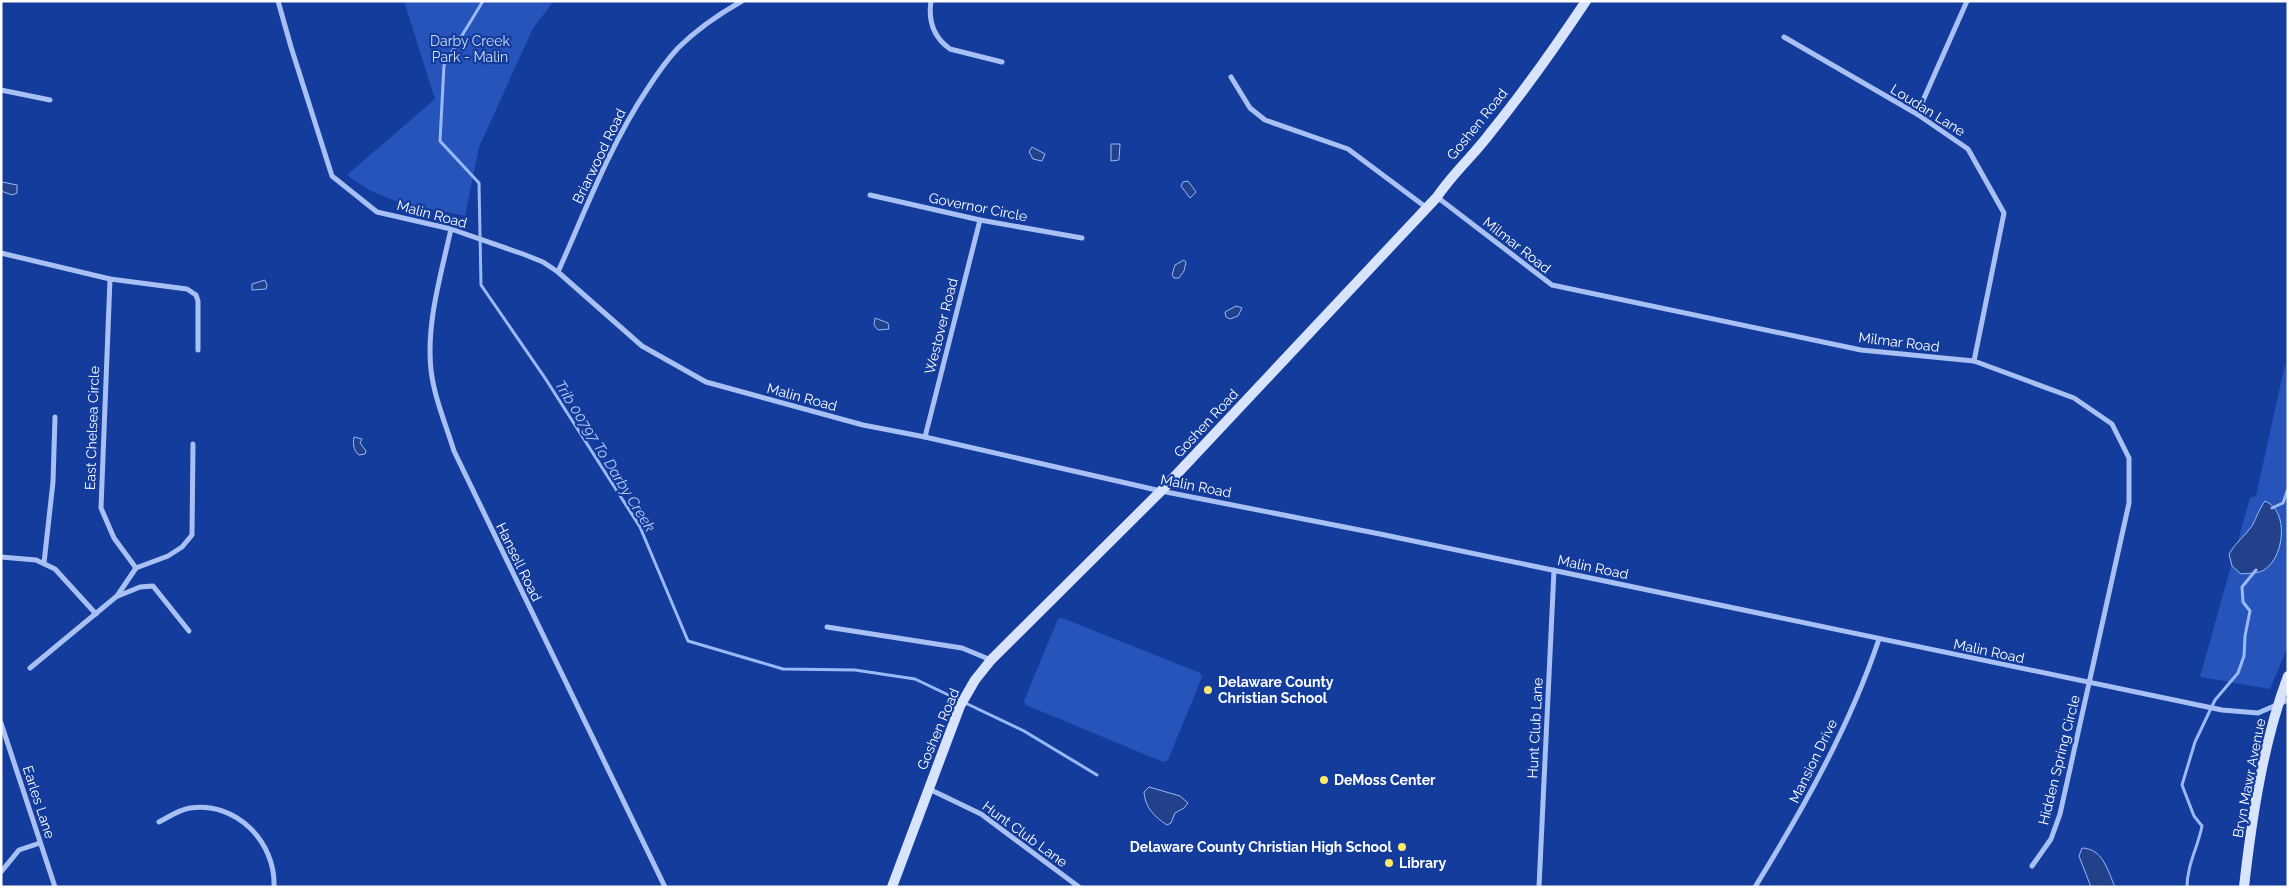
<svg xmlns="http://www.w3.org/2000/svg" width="2289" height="888" viewBox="0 0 2289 888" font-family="Raleway,sans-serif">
	<rect width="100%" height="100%" fill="#133c9c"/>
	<g fill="#2654bb">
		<path d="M 404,1 L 554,1 L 533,28 L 479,147 L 465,216 C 420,206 385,205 347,175 L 435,99 Z"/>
		<path d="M 2285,364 L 2288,383 L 2288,646 L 2270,689 L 2200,677 L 2250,498 L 2256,496 Z"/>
		<path d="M 1062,618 L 1200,673 L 1202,677 L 1168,760 L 1163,762 L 1026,705 L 1024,701 L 1058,619 Z"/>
	</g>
	<g fill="#23418b" stroke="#9ab9f7">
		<path d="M 1111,144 L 1120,144 L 1119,160 L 1111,161 Z"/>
		<path d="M 1032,147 L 1045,154 L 1042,161 L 1033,159 L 1029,152 Z"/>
		<path d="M 1188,181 L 1196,192 L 1190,198 L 1181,186 L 1183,182 Z"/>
		<path d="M 2,182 L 17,185 L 17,193 L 12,195 L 1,191 Z"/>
		<path d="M 1184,260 L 1186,262 L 1184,271 L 1179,278 L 1174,278 L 1172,275 L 1175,265 Z"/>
		<path d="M 265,280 L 267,285 L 266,289 L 252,290 L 252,284 Z"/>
		<path d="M 1236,306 L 1242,308 L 1238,316 L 1230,319 L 1226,317 L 1225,312 Z"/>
		<path d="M 875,318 L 888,323 L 889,329 L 878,330 L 874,325 Z"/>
		<path d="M 354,437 L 362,439 L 360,443 L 366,451 L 365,454 L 359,455 C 353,450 353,443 354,437 Z"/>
		<path d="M 2265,501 C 2289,510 2285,557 2264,570 C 2258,574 2248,573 2241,574 L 2232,566 L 2229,554 C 2235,543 2245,536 2252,526 C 2257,517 2259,509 2265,501 Z"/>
		<path d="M 1149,787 L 1180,796 L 1188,803 L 1184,808 L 1175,813 L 1171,823 L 1167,825 C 1155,817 1145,808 1144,792 Z"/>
		<path d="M 2082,848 C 2103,849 2107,869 2115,887 L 2091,887 L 2079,856 Z"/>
	</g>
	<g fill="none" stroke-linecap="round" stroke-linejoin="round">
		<g stroke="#9ab9f7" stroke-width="3">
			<path d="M 483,1 L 444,65 L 440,141 L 479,183 L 481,285 L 545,378 L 640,527 L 688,641 L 783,669 L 855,670 L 915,679 L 1024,731 L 1097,775"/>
			<path d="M 2272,508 L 2283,503 L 2288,489"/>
			<path d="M 2187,887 C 2187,865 2198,847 2202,826 L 2194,816 L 2182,785 L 2195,742 L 2215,700 L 2238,673 L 2244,656 L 2245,636 L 2250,611 L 2243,602 L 2242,587 L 2256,570"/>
		</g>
		<g stroke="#a8c0f4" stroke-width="5">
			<path d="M 278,1 L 291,47 L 332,176 L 377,212 L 451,229 L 523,254 L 543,262 L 558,272 L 642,346 L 706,382 L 863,425 L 925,437 L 1161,491 L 1380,534 L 2222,710 L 2258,713 L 2288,700"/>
			<path d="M 931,1 C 928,21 933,37 950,49 L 1002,62"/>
			<path d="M 1784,37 L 1917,114 L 1968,149 L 2004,213 L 1974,361"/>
			<path d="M 1231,77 L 1250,108 L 1265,120 L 1348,149 L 1427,208"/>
			<path d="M 1,90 L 50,100"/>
			<path d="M 1917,114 L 1967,1"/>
			<path d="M 870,195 L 980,220 L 1082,238"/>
			<path d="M 1437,197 L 1552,285 L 1861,350 L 1974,361 L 2074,398 L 2112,424 L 2129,458 L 2129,503 L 2060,814 L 2051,839 L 2032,866"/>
			<path d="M 451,229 C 441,275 426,323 431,370 C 434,397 446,425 454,451 L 665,887"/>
			<path d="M 1,253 L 110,279 L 187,289 L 196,295 L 198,301 L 198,350"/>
			<path d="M 558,272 C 586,209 610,145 648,88 C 657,74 667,60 678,48 C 697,29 719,14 742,1"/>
			<path d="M 110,279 L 101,508 L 114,538 L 136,568"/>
			<path d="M 925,437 L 980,220"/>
			<path d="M 1,557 L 36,560 L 55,569 L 96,614"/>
			<path d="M 44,563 L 53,482 L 55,417"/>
			<path d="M 118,596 L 140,587 L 153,586 L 189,631"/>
			<path d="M 827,627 L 962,648 L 991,660"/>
			<path d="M 30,668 L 117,596 L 136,568 L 168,556 L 182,547 L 192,535 L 193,444"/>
			<path d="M 1,723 L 55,887"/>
			<path d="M 929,789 L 981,814 L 1079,887"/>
			<path d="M 159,822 C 169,817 178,810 190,808 C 236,801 276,842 274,887"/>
			<path d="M 1,872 L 19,850 L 40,843"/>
			<path d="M 1539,887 L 1554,570"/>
			<path d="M 1755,887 C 1803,809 1850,726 1879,639"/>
		</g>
		<g stroke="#d8e3fd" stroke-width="10">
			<path d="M 892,887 L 960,706 L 975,680 L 991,660 L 1161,491 L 1437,197 C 1453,173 1474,155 1491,132 C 1525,90 1556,46 1586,1"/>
			<path d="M 2244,887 C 2252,816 2263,743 2288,676"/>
		</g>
	</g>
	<g fill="#ffe96b" stroke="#133c9c" stroke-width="2">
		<circle cx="1208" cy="690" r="5"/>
		<circle cx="1324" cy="780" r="5"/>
		<circle cx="1402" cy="847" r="5"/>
		<circle cx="1389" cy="863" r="5"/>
	</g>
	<g text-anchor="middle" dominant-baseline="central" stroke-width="4.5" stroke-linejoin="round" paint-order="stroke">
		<g font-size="14" fill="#d1dffd" stroke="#133c9c">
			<text x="470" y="41">Darby Creek<tspan x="470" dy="16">Park - Malin</tspan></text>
		</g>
		<g font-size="14" fill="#fff" stroke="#133c9c">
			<text transform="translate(1928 110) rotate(32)">Loudan Lane</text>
			<text transform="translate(1477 124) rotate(-51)">Goshen Road</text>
			<text transform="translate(599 156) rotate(-64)">Briarwood Road</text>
			<text transform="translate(978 207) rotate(11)">Governor Circle</text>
			<text transform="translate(432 214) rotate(15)">Malin Road</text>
			<text transform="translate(1517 245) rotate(38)">Milmar Road</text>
			<text transform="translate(941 326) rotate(-76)">Westover Road</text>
			<text transform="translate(1899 342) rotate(7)">Milmar Road</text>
			<text transform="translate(802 397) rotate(15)">Malin Road</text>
			<text transform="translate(1206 423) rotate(-47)">Goshen Road</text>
			<text transform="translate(92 428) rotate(-88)">East Chelsea Circle</text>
			<text transform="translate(1196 486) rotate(11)">Malin Road</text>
			<text transform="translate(519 562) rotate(64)">Hansell Road</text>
			<text transform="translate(1593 567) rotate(12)">Malin Road</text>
			<text transform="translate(1989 651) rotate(12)">Malin Road</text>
			<text transform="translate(1535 728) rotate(-87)">Hunt Club Lane</text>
			<text transform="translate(938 729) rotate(-67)">Goshen Road</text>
			<text transform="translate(2059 760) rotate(-76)">Hidden Spring Circle</text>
			<text transform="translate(1813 761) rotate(-64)">Mansion Drive</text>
			<text transform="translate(2249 778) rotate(-79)">Bryn Mawr Avenue</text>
			<text transform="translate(39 802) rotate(72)">Earles Lane</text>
			<text transform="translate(1025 834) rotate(36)">Hunt Club Lane</text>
		</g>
		<g font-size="14" font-weight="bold" fill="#fff" stroke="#133c9c" text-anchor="start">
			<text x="1218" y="682">Delaware County<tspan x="1218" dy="16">Christian School</tspan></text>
			<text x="1334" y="780">DeMoss Center</text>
			<text x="1392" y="847" text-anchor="end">Delaware County Christian High School</text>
			<text x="1399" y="863">Library</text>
		</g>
		<g font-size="15" font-style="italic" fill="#b5cbfa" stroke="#133c9c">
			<text transform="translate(605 456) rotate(58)">Trib 00797 To Darby Creek</text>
		</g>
	</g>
	<rect width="2289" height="888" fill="none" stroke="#ffffff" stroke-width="5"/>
</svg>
